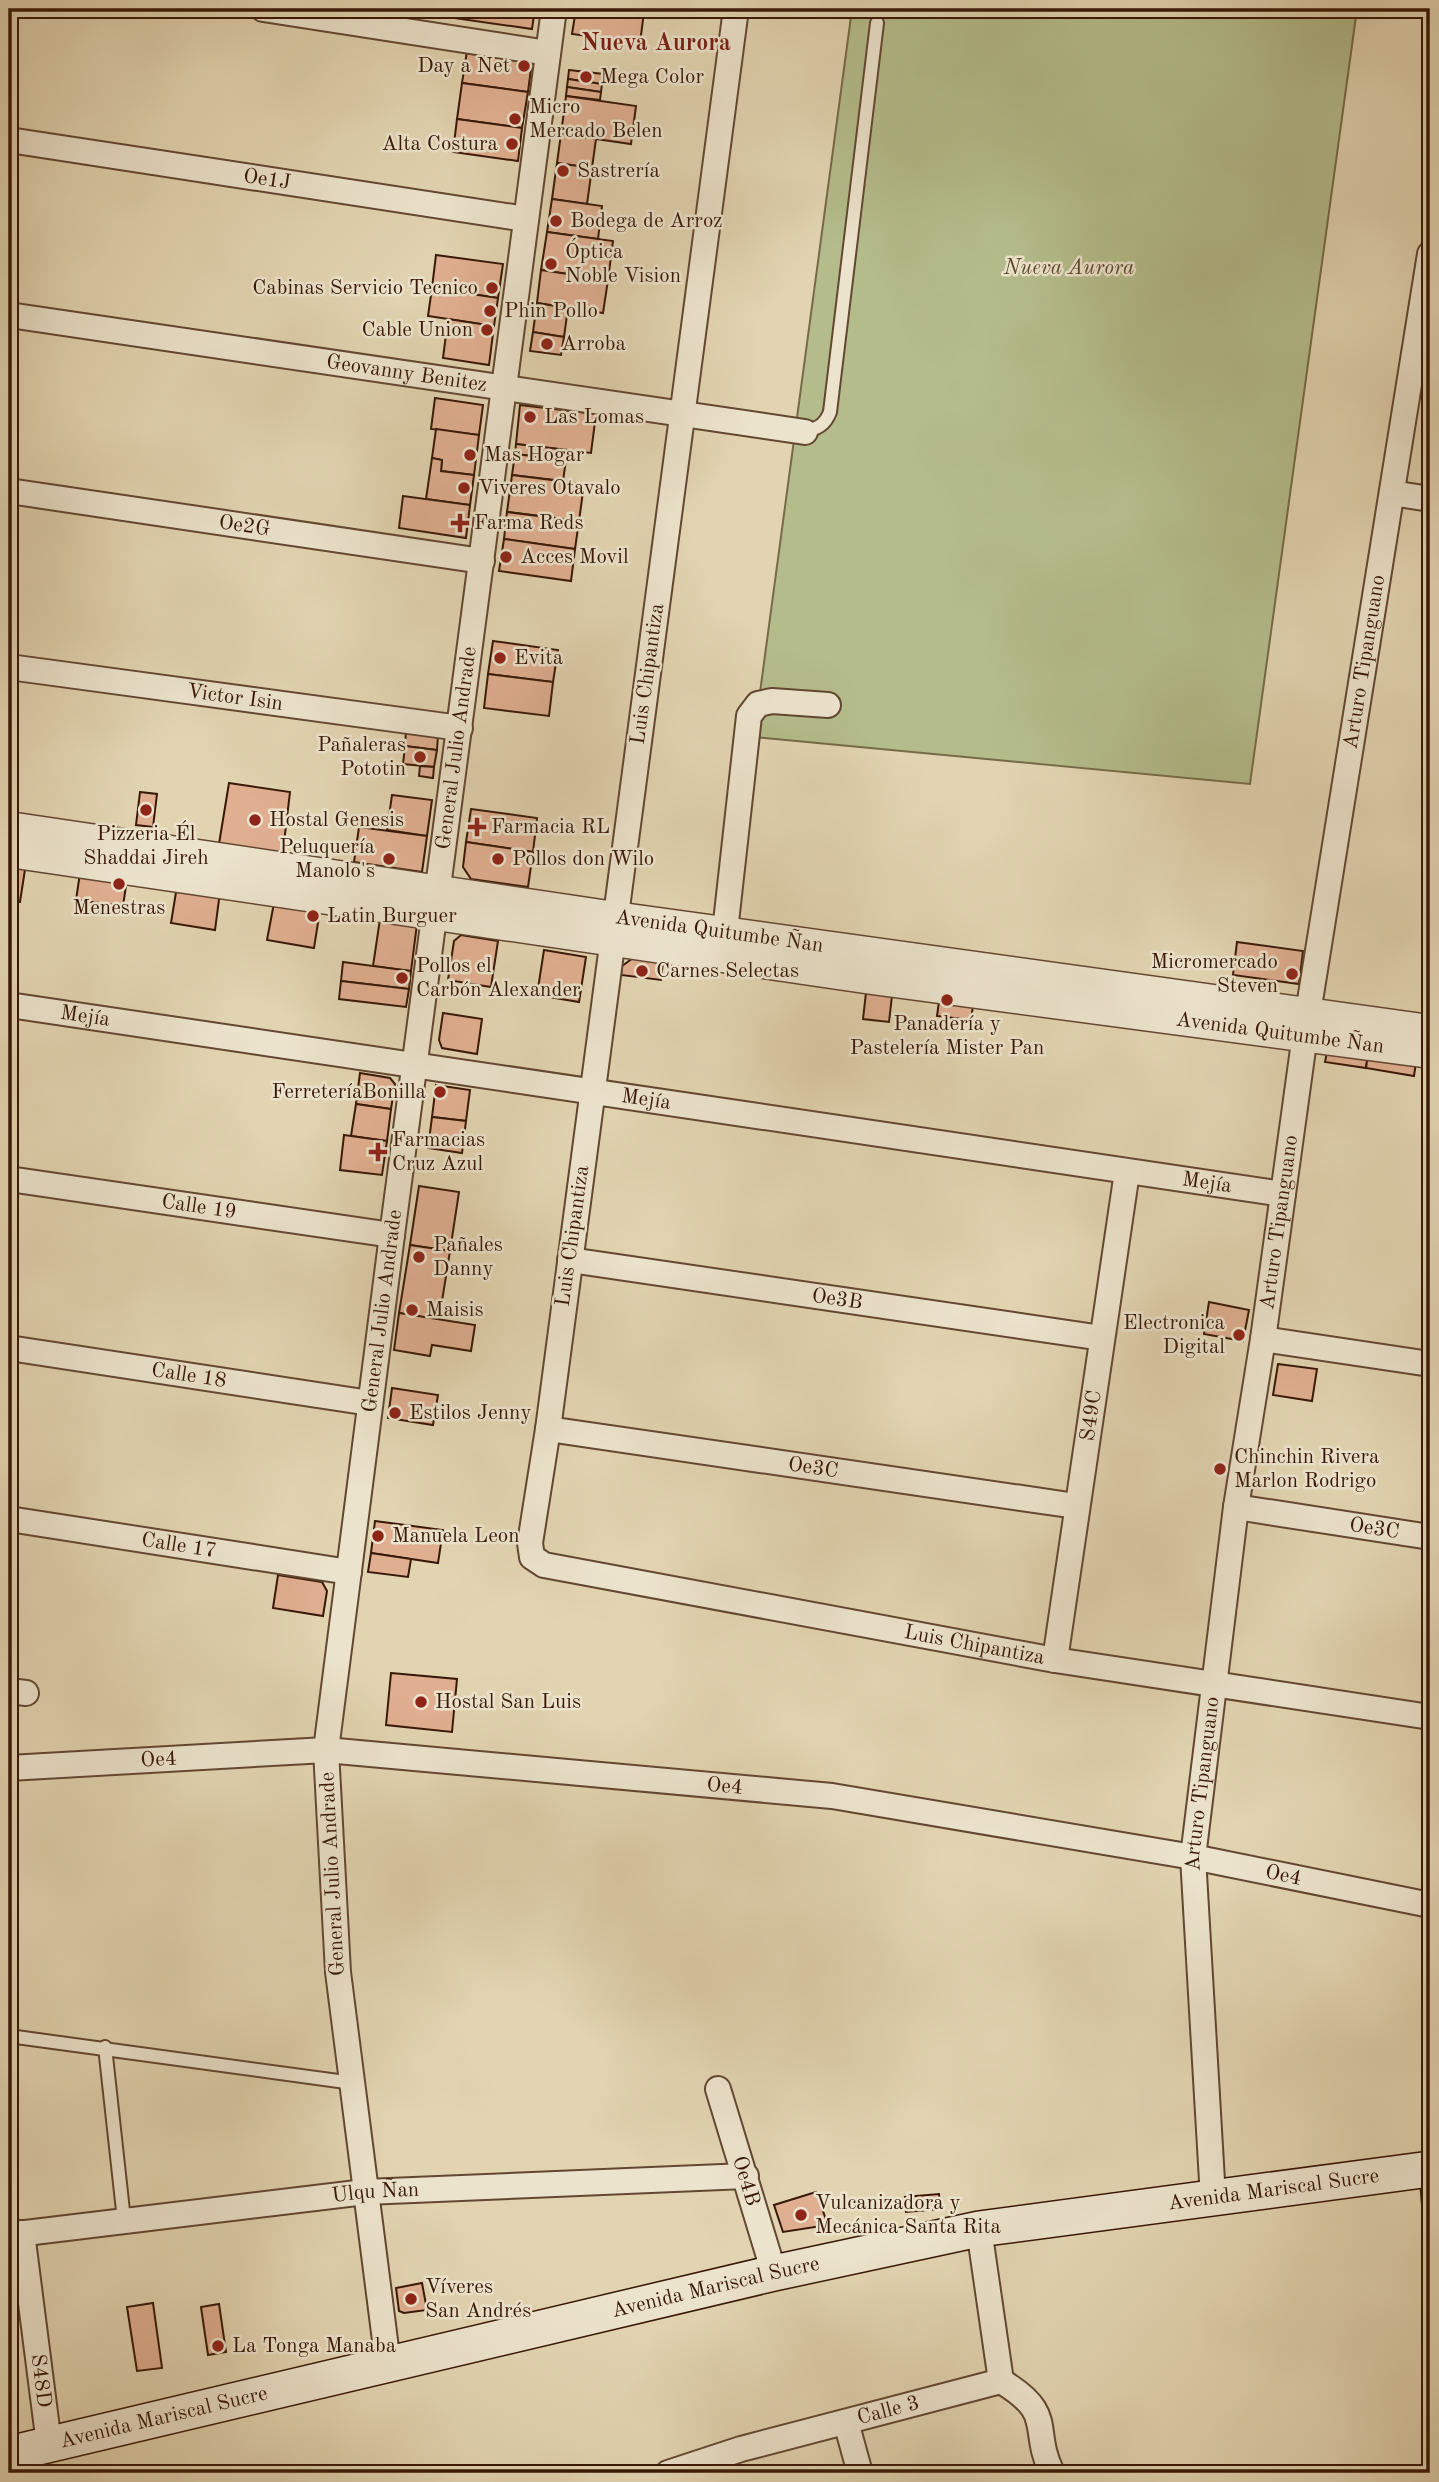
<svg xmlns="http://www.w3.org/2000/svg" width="1439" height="2482" viewBox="0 0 1439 2482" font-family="'Old Standard TT',serif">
	<rect width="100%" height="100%" fill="#e2d4b1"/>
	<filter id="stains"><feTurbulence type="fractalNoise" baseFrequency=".00286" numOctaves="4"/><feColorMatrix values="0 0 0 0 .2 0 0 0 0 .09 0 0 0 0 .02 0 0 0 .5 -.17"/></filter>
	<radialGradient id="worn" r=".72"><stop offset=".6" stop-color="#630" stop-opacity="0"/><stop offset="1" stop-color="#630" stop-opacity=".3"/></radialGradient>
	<path fill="#b4bc8b" stroke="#766a48" stroke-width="2" d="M 852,9 L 1357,9 L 1250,784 L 754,737 Z"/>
	<g fill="#e0af91" stroke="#381806" stroke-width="2">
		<path d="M 434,9 L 535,9 L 532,29 L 433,15 Z"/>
		<path d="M 576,9 L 625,9 L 644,12 L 640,43 L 572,34 Z"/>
		<path d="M 467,51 L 532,61 L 528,92 L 462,83 Z"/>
		<path d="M 569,70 L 603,74 L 602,84 L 568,79 Z"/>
		<path d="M 568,79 L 602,84 L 601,92 L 567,87 Z"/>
		<path d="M 462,83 L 528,92 L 522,128 L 457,119 Z"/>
		<path d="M 567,87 L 601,92 L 600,100 L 566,96 Z"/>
		<path d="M 566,96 L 636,106 L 631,144 L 561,134 Z"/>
		<path d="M 457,119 L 522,128 L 518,161 L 453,152 Z"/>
		<path d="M 561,134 L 596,139 L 592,168 L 557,163 Z"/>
		<path d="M 557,163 L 592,168 L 587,204 L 552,199 Z"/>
		<path d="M 552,199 L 602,206 L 598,239 L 547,232 Z"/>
		<path d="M 547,232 L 613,241 L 608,280 L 541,270 Z"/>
		<path d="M 436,255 L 503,264 L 498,298 L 432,288 Z"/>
		<path d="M 541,270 L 608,280 L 603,313 L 537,303 Z"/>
		<path d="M 432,288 L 498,298 L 494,326 L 428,316 Z"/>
		<path d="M 537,303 L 568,308 L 564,337 L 533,332 Z"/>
		<path d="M 448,319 L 494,326 L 489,365 L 443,358 Z"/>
		<path d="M 533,332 L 564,337 L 561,355 L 530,351 Z"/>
		<path d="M 435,398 L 483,405 L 479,435 L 431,429 Z"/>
		<path d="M 520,405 L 596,414 L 591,453 L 516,444 Z"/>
		<path d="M 436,429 L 479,435 L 474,475 L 441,471 L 442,460 L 432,458 Z"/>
		<path d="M 516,444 L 567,450 L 566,460 L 515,454 Z"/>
		<path d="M 515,454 L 566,460 L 563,481 L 512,475 Z"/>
		<path d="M 432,458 L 442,460 L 441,471 L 474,475 L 470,505 L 426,499 Z"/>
		<path d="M 512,475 L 584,484 L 579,521 L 507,512 Z"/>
		<path d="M 403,496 L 470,505 L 466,538 L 399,528 Z"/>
		<path d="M 507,512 L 579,521 L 575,549 L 504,539 Z"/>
		<path d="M 504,539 L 575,549 L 571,581 L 499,571 Z"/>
		<path d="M 493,641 L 558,650 L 553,682 L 488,674 Z"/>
		<path d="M 488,674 L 553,682 L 549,716 L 484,708 Z"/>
		<path d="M 406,731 L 438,735 L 437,750 L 405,746 Z"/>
		<path d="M 405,746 L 437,750 L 434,767 L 403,764 Z"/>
		<path d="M 420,766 L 434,767 L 433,778 L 419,776 Z"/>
		<path d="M 229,783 L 290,792 L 282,859 L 218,850 Z"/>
		<path d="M 140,792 L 157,794 L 153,827 L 136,825 Z"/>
		<path d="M 392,795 L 432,800 L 427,836 L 387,830 Z"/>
		<path d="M 471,809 L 537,818 L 533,852 L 466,842 Z"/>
		<path d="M 359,827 L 427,836 L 422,872 L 354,862 Z"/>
		<path d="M 466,842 L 533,852 L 528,887 L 471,879 L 463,867 Z"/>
		<path d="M 9,861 L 26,863 L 20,902 L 9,901 Z"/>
		<path d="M 80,873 L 127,879 L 123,906 L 76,900 Z"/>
		<path d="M 177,886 L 220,892 L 215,930 L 171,923 Z"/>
		<path d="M 274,903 L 320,910 L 314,948 L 267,940 Z"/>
		<path d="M 380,919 L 417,924 L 411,971 L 373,966 Z"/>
		<path d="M 461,935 L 498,941 L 491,987 L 448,980 L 454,941 Z"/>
		<path d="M 1237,942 L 1303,951 L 1299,984 L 1233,975 Z"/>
		<path d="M 544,950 L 586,957 L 579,1002 L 537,995 Z"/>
		<path d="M 633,958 L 663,962 L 661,980 L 621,975 L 622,966 Z"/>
		<path d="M 343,962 L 411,971 L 409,989 L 341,981 Z"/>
		<path d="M 341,981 L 409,989 L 406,1007 L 339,999 Z"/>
		<path d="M 867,984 L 893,987 L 889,1022 L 863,1019 Z"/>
		<path d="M 940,994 L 974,998 L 971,1020 L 937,1016 Z"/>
		<path d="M 443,1013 L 482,1019 L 477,1054 L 442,1048 L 439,1040 Z"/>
		<path d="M 1369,1047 L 1366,1068 L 1325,1062 L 1327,1052 Z"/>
		<path d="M 1369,1047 L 1417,1055 L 1414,1076 L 1366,1068 Z"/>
		<path d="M 360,1073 L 390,1078 L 395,1084 L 391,1109 L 356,1104 Z"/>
		<path d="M 436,1085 L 470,1090 L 466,1121 L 432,1117 Z"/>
		<path d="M 356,1104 L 391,1109 L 387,1141 L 351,1136 Z"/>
		<path d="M 432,1117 L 466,1121 L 462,1153 L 428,1148 Z"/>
		<path d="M 344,1135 L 387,1141 L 382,1175 L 340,1170 Z"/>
		<path d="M 419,1186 L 459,1192 L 450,1251 L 410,1245 Z"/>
		<path d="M 410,1245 L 450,1251 L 439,1320 L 399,1313 Z"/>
		<path d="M 1209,1302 L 1249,1310 L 1243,1341 L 1204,1334 Z"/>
		<path d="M 399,1313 L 475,1325 L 471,1351 L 432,1345 L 430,1356 L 394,1350 Z"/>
		<path d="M 1278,1364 L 1317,1369 L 1312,1401 L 1273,1395 Z"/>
		<path d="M 392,1388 L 438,1395 L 433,1425 L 388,1418 Z"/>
		<path d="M 375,1521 L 443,1530 L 438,1563 L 371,1553 Z"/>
		<path d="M 371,1553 L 411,1559 L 408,1577 L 368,1572 Z"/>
		<path d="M 278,1575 L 322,1582 L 327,1591 L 323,1616 L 273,1608 Z"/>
		<path d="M 391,1673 L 457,1679 L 452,1732 L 386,1725 Z"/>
		<path d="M 1420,2180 L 1430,2180 L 1430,2257 L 1426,2257 Z"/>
		<path d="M 816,2192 L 828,2225 L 783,2232 L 774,2205 Z"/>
		<path d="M 939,2194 L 940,2209 L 906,2212 L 905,2197 Z"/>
		<path d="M 422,2283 L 427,2310 L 404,2313 L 399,2311 L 396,2288 Z"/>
		<path d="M 153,2303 L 162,2368 L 137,2371 L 127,2307 Z"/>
		<path d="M 219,2304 L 226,2352 L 208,2355 L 201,2307 Z"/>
		<path d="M 57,2466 L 59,2473 L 27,2473 Z"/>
	</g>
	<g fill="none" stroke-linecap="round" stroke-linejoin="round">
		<g stroke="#624731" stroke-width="16">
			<g id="service">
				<path d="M 805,432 C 818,428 825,425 830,412 L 877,23"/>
				<path d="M 9,2036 L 353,2083"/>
				<path d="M 105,2047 L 124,2220"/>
			</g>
		</g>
		<g stroke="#624731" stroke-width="28">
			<g id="minor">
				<path d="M 263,9 L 548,53"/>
				<path id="s1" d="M 736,9 L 548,1429 L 530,1543 L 532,1557 L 544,1565 L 1055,1660 L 1430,1717"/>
				<path id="s2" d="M 9,140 L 526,219"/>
				<path id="s3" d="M 9,315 L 805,432"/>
				<path id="s4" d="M 9,491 L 482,561"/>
				<path d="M 1392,493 L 1430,499"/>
				<path id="s5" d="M 9,667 L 460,728"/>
				<path d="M 723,949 L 749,716 L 758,704 L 772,701 L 828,705"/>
				<path id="s6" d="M 9,1005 L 1283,1194"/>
				<path id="s7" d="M 9,1179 L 392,1235"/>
				<path id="s8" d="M 570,1260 L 1102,1338"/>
				<path d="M 1263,1339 L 1430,1364"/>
				<path id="s9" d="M 9,1348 L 370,1403"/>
				<path id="s10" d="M 548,1429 L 1076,1506"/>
				<path id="s11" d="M 1236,1507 L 1430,1537"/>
				<path id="s12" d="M 9,1519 L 349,1572"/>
				<path id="s13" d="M 1055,1660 L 1127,1172"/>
				<path d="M 9,1691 L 26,1693"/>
				<path id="s14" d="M 9,1768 L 326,1750 L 832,1796 L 1193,1857 L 1430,1905"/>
				<path id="s15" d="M 718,2089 L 774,2273"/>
				<path id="s16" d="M 1213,2198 L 1193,1857 L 1236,1507 L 1263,1339 L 1308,1013 L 1430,254"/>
				<path d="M 979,2229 L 1001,2381"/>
				<path id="s17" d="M 22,2233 L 49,2444"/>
				<path id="s18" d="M 9,2235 L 365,2192 L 746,2176"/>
				<path id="s19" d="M 388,2364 L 338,1972 L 326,1750 L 392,1235 L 554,9"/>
				<path d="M 846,2422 L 860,2473"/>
				<path id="s20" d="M 668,2473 L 741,2449 L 1001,2381 C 1057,2415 1030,2427 1052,2473"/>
			</g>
		</g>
		<g stroke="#624731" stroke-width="33">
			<g id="tertiary">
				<path id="s21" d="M 9,827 L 615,917 L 1430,1030"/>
				<path id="s22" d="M 9,852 L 872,979 L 1430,1053"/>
			</g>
		</g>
		<g stroke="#381806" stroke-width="38">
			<g id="secondary">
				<path id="s23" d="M 9,2454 L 774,2273 L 979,2229 L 1430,2169"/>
			</g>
		</g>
		<use href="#service" stroke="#ece3cc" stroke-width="12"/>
		<use href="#minor" stroke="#ece3cc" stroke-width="24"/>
		<use href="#tertiary" stroke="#ece3cc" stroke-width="30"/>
		<use href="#secondary" stroke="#ece3cc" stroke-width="35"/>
	</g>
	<g fill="#8f2418" stroke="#ece3cc" stroke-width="2.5">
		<circle cx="524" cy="66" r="7"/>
		<circle cx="586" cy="77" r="7"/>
		<circle cx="515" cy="119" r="7"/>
		<circle cx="512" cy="144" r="7"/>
		<circle cx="563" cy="171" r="7"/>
		<circle cx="556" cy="221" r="7"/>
		<circle cx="551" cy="264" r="7"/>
		<circle cx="492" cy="288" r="7"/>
		<circle cx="490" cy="311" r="7"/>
		<circle cx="487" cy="330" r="7"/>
		<circle cx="547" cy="344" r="7"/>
		<circle cx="530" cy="417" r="7"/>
		<circle cx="470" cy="455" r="7"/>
		<circle cx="464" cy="488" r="7"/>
		<path d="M456.5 512.5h7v7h7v7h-7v7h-7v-7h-7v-7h7z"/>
		<circle cx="506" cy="557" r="7"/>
		<circle cx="500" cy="658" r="7"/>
		<circle cx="420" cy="757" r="7"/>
		<circle cx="146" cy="810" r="7"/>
		<circle cx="255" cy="820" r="7"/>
		<path d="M473.5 816.5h7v7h7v7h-7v7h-7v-7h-7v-7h7z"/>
		<circle cx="389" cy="859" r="7"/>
		<circle cx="498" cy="859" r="7"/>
		<circle cx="119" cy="884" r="7"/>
		<circle cx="313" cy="916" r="7"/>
		<circle cx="642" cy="971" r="7"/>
		<circle cx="1292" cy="974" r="7"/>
		<circle cx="402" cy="978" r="7"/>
		<circle cx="947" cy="1000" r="7"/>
		<circle cx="440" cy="1092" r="7"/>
		<path d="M374.5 1141.5h7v7h7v7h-7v7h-7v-7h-7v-7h7z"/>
		<circle cx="419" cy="1257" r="7"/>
		<circle cx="412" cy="1310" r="7"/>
		<circle cx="1239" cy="1335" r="7"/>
		<circle cx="395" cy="1413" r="7"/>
		<circle cx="1220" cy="1469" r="7"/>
		<circle cx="378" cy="1536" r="7"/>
		<circle cx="421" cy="1702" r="7"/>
		<circle cx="801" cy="2215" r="7"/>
		<circle cx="411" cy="2299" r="7"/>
		<circle cx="218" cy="2346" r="7"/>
	</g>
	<g text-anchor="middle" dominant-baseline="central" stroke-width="5" stroke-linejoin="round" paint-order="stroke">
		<g font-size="21" fill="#381806" stroke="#ece3cc" text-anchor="start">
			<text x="510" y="66" text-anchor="end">Day a Net</text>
			<text x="600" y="77">Mega Color</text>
			<text x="529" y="107">Micro<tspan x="529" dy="24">Mercado Belen</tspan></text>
			<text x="498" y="144" text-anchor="end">Alta Costura</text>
			<text x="577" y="171">Sastrería</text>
			<text x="570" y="221">Bodega de Arroz</text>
			<text x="565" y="252">Óptica<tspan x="565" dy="24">Noble Vision</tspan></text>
			<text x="478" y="288" text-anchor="end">Cabinas Servicio Tecnico</text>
			<text x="504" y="311">Phin Pollo</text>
			<text x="473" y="330" text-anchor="end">Cable Union</text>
			<text x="561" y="344">Arroba</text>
			<text x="544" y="417">Las Lomas</text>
			<text x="484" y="455">Mas Hogar</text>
			<text x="478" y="488">Viveres Otavalo</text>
			<text x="474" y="523">Farma Reds</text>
			<text x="520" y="557">Acces Movil</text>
			<text x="514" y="658">Evita</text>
			<text x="406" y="745" text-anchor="end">Pañaleras<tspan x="406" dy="24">Pototin</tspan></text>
			<text x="269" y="820">Hostal Genesis</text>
			<text x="491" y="827">Farmacia RL</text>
			<text x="146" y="834" text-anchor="middle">Pizzeria Él<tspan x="146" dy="24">Shaddai Jireh</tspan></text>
			<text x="375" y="847" text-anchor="end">Peluquería<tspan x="375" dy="24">Manolo's</tspan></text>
			<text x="512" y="859">Pollos don Wilo</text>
			<text x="119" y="908" text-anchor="middle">Menestras</text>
			<text x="327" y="916">Latin Burguer</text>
			<text x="1278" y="962" text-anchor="end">Micromercado<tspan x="1278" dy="24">Steven</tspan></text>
			<text x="416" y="966">Pollos el<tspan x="416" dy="24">Carbón Alexander</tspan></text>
			<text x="656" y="971">Carnes Selectas</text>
			<text x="947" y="1024" text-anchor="middle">Panadería y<tspan x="947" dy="24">Pastelería Mister Pan</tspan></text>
			<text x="426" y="1092" text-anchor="end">FerreteríaBonilla</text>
			<text x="392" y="1140">Farmacias<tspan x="392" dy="24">Cruz Azul</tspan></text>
			<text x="433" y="1245">Pañales<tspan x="433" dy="24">Danny</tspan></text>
			<text x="426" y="1310">Maisis</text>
			<text x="1225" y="1323" text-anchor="end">Electronica<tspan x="1225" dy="24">Digital</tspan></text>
			<text x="409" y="1413">Estilos Jenny</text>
			<text x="1234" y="1457">Chinchin Rivera<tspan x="1234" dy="24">Marlon Rodrigo</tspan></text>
			<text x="392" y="1536">Manuela Leon</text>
			<text x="435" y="1702">Hostal San Luis</text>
			<text x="815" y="2203">Vulcanizadora y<tspan x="815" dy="24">Mecánica Santa Rita</tspan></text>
			<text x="425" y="2287">Víveres<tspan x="425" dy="24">San Andrés</tspan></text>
			<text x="232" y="2346">La Tonga Manaba</text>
		</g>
		<g font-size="21" fill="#381806" stroke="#ece3cc">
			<text stroke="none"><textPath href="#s2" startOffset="261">Oe1J</textPath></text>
			<text stroke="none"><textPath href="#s3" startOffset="402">Geovanny Benitez</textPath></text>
			<text stroke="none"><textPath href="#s4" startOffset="238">Oe2G</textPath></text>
			<text stroke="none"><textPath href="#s16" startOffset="1549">Arturo Tipanguano</textPath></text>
			<text transform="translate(648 674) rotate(-82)">Luis Chipantiza</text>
			<text stroke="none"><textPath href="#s5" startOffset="228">Victor Isin</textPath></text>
			<text stroke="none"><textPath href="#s19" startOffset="1628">General Julio Andrade</textPath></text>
			<text stroke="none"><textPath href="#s21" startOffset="718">Avenida Quitumbe Ñan</textPath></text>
			<text stroke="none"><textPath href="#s6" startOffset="77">Mejía</textPath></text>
			<text stroke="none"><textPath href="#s22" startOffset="1284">Avenida Quitumbe Ñan</textPath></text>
			<text stroke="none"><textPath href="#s6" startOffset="644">Mejía</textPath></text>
			<text stroke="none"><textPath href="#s6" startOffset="1211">Mejía</textPath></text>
			<text stroke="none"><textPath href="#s7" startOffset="192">Calle 19</textPath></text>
			<text stroke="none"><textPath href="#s16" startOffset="982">Arturo Tipanguano</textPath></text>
			<text transform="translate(573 1236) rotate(-82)">Luis Chipantiza</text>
			<text stroke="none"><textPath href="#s8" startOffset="270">Oe3B</textPath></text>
			<text stroke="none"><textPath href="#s19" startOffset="1060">General Julio Andrade</textPath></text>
			<text stroke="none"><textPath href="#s9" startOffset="182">Calle 18</textPath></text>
			<text stroke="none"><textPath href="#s13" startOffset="247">S49C</textPath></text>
			<text stroke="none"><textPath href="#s10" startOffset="268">Oe3C</textPath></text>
			<text stroke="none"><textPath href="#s11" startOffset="140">Oe3C</textPath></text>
			<text stroke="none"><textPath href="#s12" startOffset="172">Calle 17</textPath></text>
			<text stroke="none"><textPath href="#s1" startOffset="2014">Luis Chipantiza</textPath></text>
			<text stroke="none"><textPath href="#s14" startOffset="150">Oe4</textPath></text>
			<text stroke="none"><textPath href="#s16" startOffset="415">Arturo Tipanguano</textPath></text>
			<text stroke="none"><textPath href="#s14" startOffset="718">Oe4</textPath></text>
			<text transform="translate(333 1874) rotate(-93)">General Julio Andrade</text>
			<text stroke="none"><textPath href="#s14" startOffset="1284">Oe4</textPath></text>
			<text stroke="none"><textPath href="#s15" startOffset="96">Oe4B</textPath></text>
			<text stroke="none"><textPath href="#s23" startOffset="1293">Avenida Mariscal Sucre</textPath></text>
			<text stroke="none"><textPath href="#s18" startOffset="369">Ulqu Ñan</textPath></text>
			<text stroke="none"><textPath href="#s23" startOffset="726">Avenida Mariscal Sucre</textPath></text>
			<text stroke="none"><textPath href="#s17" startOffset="149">S48D</textPath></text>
			<text stroke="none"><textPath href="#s20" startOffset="229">Calle 3</textPath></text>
			<text stroke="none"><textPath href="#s23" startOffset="159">Avenida Mariscal Sucre</textPath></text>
		</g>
		<g font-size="21" font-style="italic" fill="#5d492e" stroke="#ece3cc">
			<text x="1069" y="268">Nueva Aurora</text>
		</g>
		<g font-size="24" font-weight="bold" fill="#7a1f14" stroke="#ece3cc">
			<text x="656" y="44">Nueva Aurora</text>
		</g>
	</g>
	<rect width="1439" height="2482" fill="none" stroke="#e2d4b1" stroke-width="35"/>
	<rect x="10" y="10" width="1418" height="2461" fill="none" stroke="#381806" stroke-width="3.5"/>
	<rect x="18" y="18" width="1404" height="2447" fill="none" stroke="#381806" stroke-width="2"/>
	<rect width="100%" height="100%" filter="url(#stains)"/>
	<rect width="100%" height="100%" fill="url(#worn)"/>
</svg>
